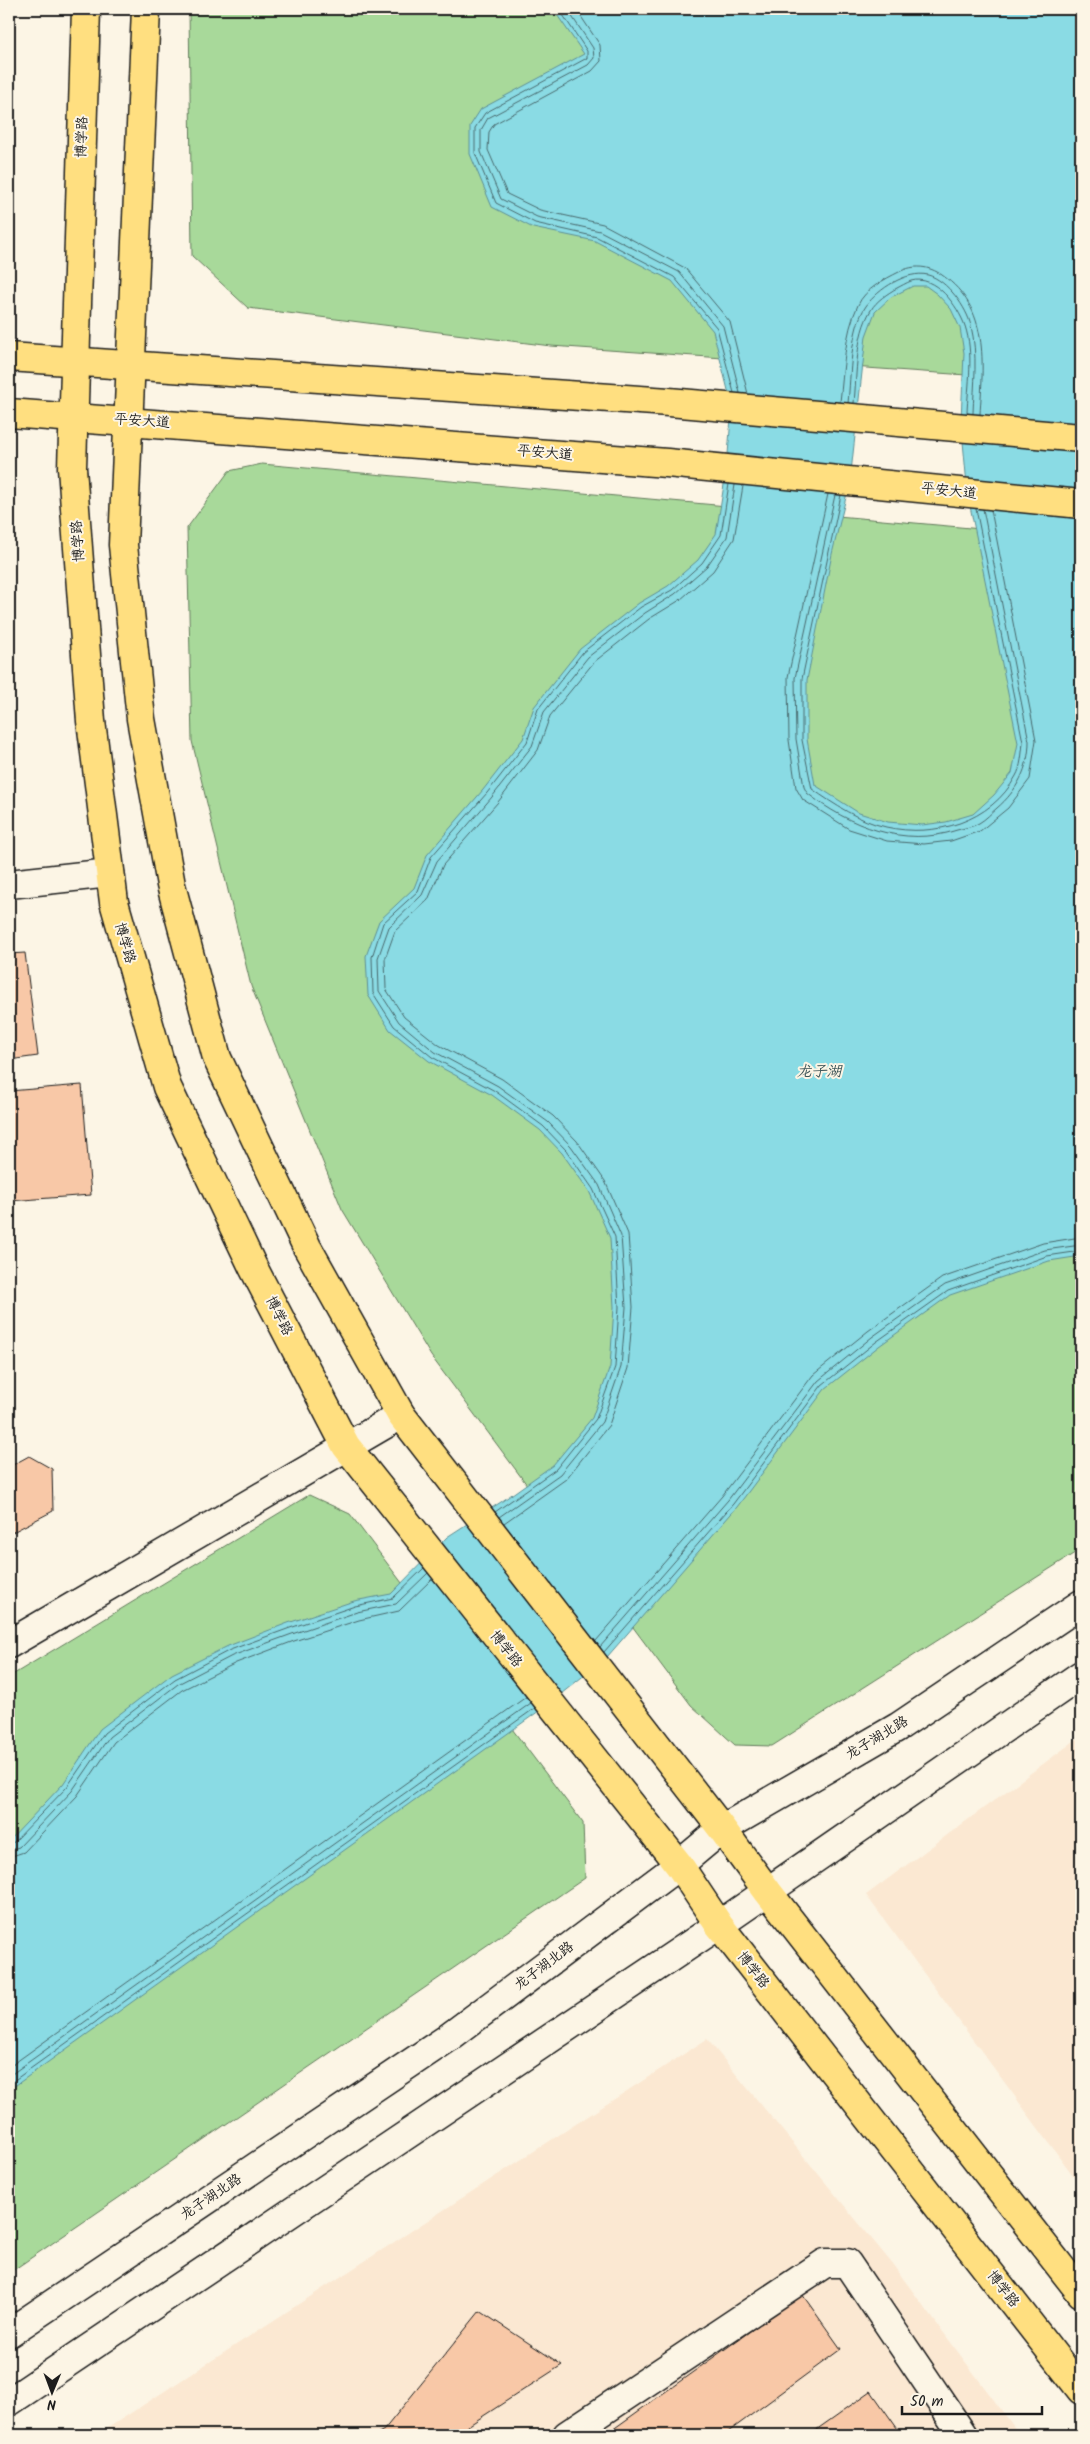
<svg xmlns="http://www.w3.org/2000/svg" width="1090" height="2444" viewBox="0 0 1090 2444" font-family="Kalam,'LXGW WenKai TC',sans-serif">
	<rect width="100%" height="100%" fill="#fcf5e5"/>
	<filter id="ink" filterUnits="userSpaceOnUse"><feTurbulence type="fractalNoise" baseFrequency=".02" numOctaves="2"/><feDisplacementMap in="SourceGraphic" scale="10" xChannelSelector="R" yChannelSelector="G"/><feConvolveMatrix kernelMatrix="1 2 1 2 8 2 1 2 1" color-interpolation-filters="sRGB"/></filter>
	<g filter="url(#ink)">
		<g fill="#fbe8d2">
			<path d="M 1081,1736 L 1081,2186 L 866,1895 Z"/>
			<path d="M 707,2039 L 890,2261 L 1020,2435 L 97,2435 Z"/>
		</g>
		<g fill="#a8d99a" stroke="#627a5b">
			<path d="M 189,9 L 1081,9 L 1081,383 L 551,346 L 248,308 L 192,256 Z"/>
			<path d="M 262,464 L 1081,538 L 1081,1549 L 772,1746 L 735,1745 L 691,1705 L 431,1356 L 342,1209 L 251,986 L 192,741 L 187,528 L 229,471 Z"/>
			<path d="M 309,1495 L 350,1514 L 583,1823 L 585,1878 L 9,2273 L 9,1677 Z"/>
		</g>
		<path fill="#8adbe4" stroke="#5e8f94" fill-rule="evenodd" d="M 553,9 L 1081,9 L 1081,1256 L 1049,1261 L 950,1295 L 879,1346 L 825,1389 L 737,1507 L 667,1588 L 607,1657 L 546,1706 L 9,2090 L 9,1841 L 63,1784 L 100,1729 L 172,1674 L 228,1646 L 288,1623 L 354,1601 L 391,1594 L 447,1537 L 501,1502 L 553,1465 L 592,1418 L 610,1367 L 614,1307 L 610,1238 L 589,1191 L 562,1153 L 540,1130 L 492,1095 L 429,1061 L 390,1030 L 368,995 L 366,956 L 379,921 L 414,888 L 427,855 L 483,790 L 523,739 L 534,707 L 580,649 L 639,603 L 668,586 L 698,560 L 716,534 L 727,466 L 732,406 L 713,331 L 672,281 L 595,241 L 533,228 L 492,207 L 470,154 L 470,126 L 481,109 L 584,54 ZM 913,286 L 926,286 L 937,294 L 951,309 L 960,328 L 964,353 L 961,420 L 968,496 L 1018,743 L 1012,773 L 994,795 L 973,814 L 946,822 L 922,825 L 888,822 L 859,813 L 815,785 L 807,739 L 807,680 L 832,554 L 850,481 L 866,336 L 875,312 L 891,297 Z"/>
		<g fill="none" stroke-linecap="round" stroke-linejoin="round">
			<g stroke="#48686c" stroke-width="1">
				<path d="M 559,9 L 587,51 L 587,58 L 485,113 L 475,128 L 475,153 L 496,203 L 535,223 L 597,237 L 674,277 L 717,328 L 734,393"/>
				<path d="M 567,9 L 593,48 L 594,58 L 588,65 L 488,118 L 481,130 L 481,152 L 501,199 L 537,217 L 600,231 L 679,272 L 723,326 L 740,393"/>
				<path d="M 576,9 L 600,45 L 601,61 L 592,71 L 494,124 L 489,132 L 488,150 L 507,194 L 540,210 L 603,224 L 685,268 L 730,322 L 748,394"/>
				<path d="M 840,402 C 844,369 844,335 858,305 C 865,289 885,279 899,272 C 914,264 929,266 942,275 C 990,308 983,363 980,414"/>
				<path d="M 848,403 C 851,375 850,329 866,306 C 878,289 907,270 928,275 C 947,280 967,308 971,326 C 978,355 974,384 973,413"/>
				<path d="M 854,403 C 857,374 855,336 871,310 C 876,301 888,293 897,288 C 901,286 906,283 911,281 C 935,274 958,306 965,326 C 974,353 968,385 967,413"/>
				<path d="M 828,494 L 788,677 L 789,740 L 796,788 L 803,800 L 849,829 L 887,841 L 924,844 L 951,841 L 980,831 L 1008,808 L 1030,779 L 1036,740 L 991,510"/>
				<path d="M 835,495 L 795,678 L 796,739 L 804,787 L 807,793 C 849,826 904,848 957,830 C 964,828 973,827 979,823 C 986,819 991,813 997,808 C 1017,791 1029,768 1029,741 L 983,509"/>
				<path d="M 841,495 L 802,679 L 802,740 L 812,789 C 835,805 859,821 886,827 C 935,838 991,822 1016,776 C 1021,768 1022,752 1023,742 L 976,509"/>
				<path d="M 495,1512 L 556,1469 L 596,1419 L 615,1367 L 619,1307 L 615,1237 L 593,1189 L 566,1150 L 543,1126 L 495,1091 L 432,1057 L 394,1026 L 373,993 L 372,957 L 383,923 L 418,891 L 431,857 L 487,793 L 527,742 L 538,709 L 583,652 L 641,607 L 672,590 L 702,563 L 721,535 L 729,484"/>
				<path d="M 499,1517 L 560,1474 L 602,1422 L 621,1367 L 626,1307 L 621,1236 L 599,1185 L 571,1146 L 548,1122 L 498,1086 L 435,1052 L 399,1022 L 379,991 L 378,958 L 389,927 L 422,895 L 437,861 L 492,797 L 532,746 L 544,712 L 588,657 L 645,613 L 675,594 L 707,566 L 727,537 L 735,485"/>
				<path d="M 504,1523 L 566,1479 L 609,1425 L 628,1368 L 633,1307 L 628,1234 L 605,1181 L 577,1141 L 553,1116 L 502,1079 L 439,1045 L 404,1017 L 386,989 L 385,959 L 395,931 L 428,900 L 443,865 L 498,802 L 538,750 L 550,716 L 594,662 L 649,619 L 680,600 L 713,571 L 734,539 L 743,486"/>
				<path d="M 596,1641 L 722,1496 L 813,1375 L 868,1331 L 942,1278 L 1043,1243 L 1081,1237"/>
				<path d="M 600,1647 L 728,1500 L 818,1381 L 872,1337 L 945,1285 L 1045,1250 L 1081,1245"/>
				<path d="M 604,1652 L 733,1504 L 822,1385 L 876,1342 L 948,1291 L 1047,1256 L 1081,1251"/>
				<path d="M 9,1844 L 14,1842 L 67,1787 L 104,1733 L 175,1679 L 230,1650 L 290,1628 L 355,1606 L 393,1598 L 424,1568"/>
				<path d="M 9,1850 L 19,1847 L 72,1791 L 109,1737 L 178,1684 L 232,1656 L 292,1634 L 357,1612 L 396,1604 L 428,1573"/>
				<path d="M 9,1857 L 24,1852 L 77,1796 L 114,1742 L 182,1690 L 236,1663 L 294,1641 L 359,1620 L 399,1611 L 432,1579"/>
				<path d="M 9,2067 L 526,1697"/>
				<path d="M 9,2076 L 531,1703"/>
				<path d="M 9,2084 L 535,1708"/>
			</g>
		</g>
		<g fill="#f8c8a7" stroke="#1c1c1c">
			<path d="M 25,953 L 38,1056 L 9,1060 L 9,954 Z"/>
			<path d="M 82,1085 L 91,1195 L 9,1201 L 9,1091 Z"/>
			<path d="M 29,1456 L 52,1469 L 53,1511 L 9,1534 L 9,1467 Z"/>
			<path d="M 802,2294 L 841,2349 L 724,2435 L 605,2435 Z"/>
			<path d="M 480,2311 L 562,2365 L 454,2435 L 375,2435 L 384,2430 Z"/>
			<path d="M 871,2391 L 902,2435 L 809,2435 Z"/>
		</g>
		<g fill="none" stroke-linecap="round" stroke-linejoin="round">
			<g stroke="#1c1c1c" stroke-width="31">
				<g id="minor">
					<path d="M 9,884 L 110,873"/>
					<path d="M 9,1644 L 401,1415"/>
					<path d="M 9,2333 L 448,2038 L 679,1865 L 722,1829 L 898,1727 L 1081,1604"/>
					<path d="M 9,2402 L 719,1925 L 1081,1675"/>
					<path d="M 567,2435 L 825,2263 L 847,2263 L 963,2435"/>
				</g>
			</g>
			<g stroke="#1c1c1c" stroke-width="31">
				<g id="major">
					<path d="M 86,9 L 72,468 L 91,721 L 114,902 L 167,1087 L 253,1267 L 346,1446 L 679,1865 L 719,1925 L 1081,2390"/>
					<path d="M 146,9 L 123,545 L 141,719 L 171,885 L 217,1058 L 307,1247 L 401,1415 L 722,1829 L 768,1892 L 1081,2293"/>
					<path d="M 9,357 L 669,402 L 1081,438"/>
					<path d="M 9,413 L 667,463 L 1081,504"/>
				</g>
			</g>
			<use href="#minor" stroke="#fcf5e5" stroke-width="28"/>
			<use href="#major" stroke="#ffdf80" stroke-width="28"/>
		</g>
	</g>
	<g text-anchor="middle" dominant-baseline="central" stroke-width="4" stroke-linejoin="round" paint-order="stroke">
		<g font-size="14" fill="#1c1c1c" stroke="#fcf5e5">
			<text transform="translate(82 137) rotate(-88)">博学路</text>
			<text transform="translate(142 421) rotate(4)">平安大道</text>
			<text transform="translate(545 453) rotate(5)">平安大道</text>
			<text transform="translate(949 491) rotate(6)">平安大道</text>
			<text transform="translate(78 541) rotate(-94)">博学路</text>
			<text transform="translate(125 943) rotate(74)">博学路</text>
			<text transform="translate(279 1316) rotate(63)">博学路</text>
			<text transform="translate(506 1649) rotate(51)">博学路</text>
			<text transform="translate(877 1738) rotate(-31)">龙子湖北路</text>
			<text transform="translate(544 1966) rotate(-37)">龙子湖北路</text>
			<text transform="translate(753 1970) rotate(52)">博学路</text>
			<text transform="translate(211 2197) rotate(-34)">龙子湖北路</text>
			<text transform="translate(1003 2289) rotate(52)">博学路</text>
		</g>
		<g font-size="15" font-style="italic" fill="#3d5558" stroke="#fcf5e5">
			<text x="819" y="1072">龙子湖</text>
		</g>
	</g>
	<rect width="1090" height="2444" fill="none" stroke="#fcf5e5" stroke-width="30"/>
	<rect x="15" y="15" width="1060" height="2414" fill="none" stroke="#1c1c1c" stroke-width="2" filter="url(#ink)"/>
	<g transform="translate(52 2392) rotate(181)" stroke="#fcf5e5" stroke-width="4" paint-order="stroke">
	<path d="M0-4L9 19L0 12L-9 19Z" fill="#1c1c1c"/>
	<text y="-8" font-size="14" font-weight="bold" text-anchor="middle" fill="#1c1c1c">N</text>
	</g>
	<path d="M902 2406v8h140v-8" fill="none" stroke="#1c1c1c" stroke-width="2.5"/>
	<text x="910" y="2406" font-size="15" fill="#1c1c1c" stroke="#fcf5e5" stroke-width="4" paint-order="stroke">50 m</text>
</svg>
